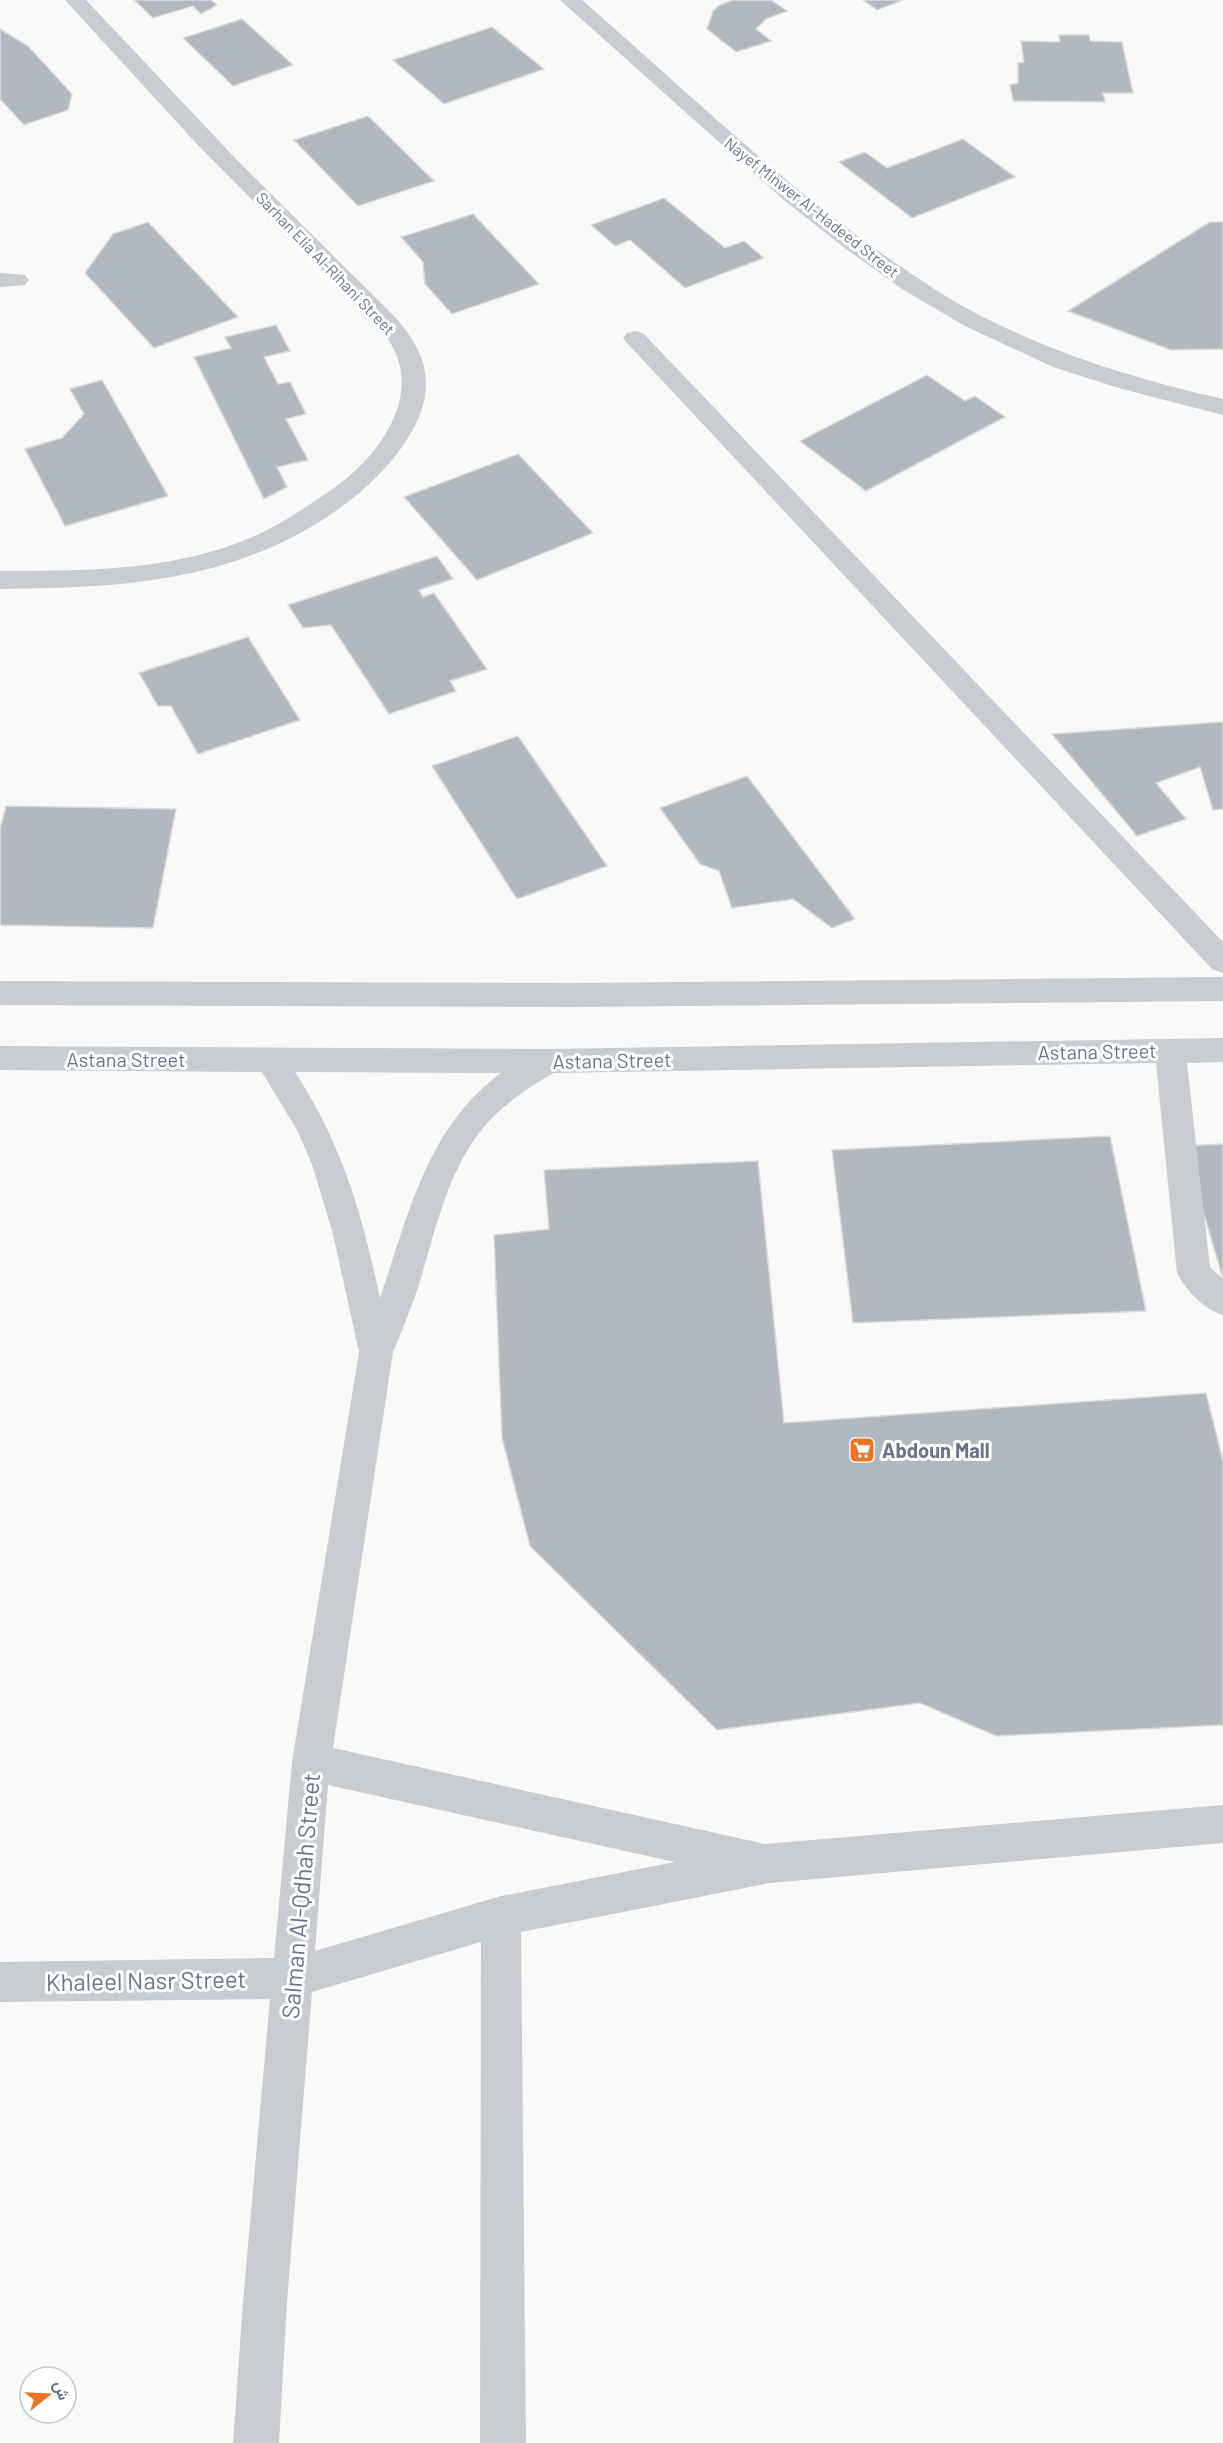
<svg xmlns="http://www.w3.org/2000/svg" width="1223" height="2443" viewBox="0 0 1223 2443" font-family="Barlow,Vazirmatn,sans-serif">
	<rect width="100%" height="100%" fill="#f9f9f7"/>
	<g fill="#b2b8bf" stroke="#dbdbd9" stroke-width="1.5">
		<path d="M 134,0 L 211,0 L 217,5 L 201,14 L 193,6 L 153,18 Z"/>
		<path d="M 733,0 L 771,0 L 787,11 L 766,19 L 756,29 L 771,41 L 736,52 L 707,29 L 713,11 L 720,5 Z"/>
		<path d="M 863,0 L 903,0 L 877,10 Z"/>
		<path d="M 242,19 L 293,65 L 233,86 L 183,38 Z"/>
		<path d="M 492,27 L 544,69 L 444,104 L 393,60 Z"/>
		<path d="M 0,29 L 28,46 L 72,94 L 68,110 L 24,125 L 0,99 Z"/>
		<path d="M 1059,35 L 1089,35 L 1090,41 L 1122,42 L 1133,93 L 1103,93 L 1105,102 L 1013,101 L 1010,85 L 1018,83 L 1018,63 L 1024,62 L 1021,41 L 1060,42 Z"/>
		<path d="M 368,116 L 434,181 L 358,206 L 294,140 Z"/>
		<path d="M 963,139 L 1015,177 L 912,218 L 839,162 L 865,152 L 887,168 Z"/>
		<path d="M 664,198 L 725,248 L 744,241 L 764,258 L 685,288 L 630,240 L 615,246 L 591,225 Z"/>
		<path d="M 473,214 L 539,284 L 452,314 L 425,284 L 423,262 L 401,237 Z"/>
		<path d="M 148,222 L 238,317 L 154,348 L 85,273 L 113,234 Z"/>
		<path d="M 1210,222 L 1223,222 L 1223,349 L 1171,350 L 1068,311 Z"/>
		<path d="M 276,325 L 290,351 L 264,357 L 278,384 L 290,382 L 306,414 L 286,419 L 308,460 L 277,467 L 287,487 L 264,499 L 194,357 L 231,348 L 225,337 Z"/>
		<path d="M 927,375 L 965,401 L 975,396 L 1005,417 L 866,491 L 800,441 Z"/>
		<path d="M 102,380 L 168,496 L 65,526 L 25,449 L 62,438 L 84,414 L 70,389 Z"/>
		<path d="M 518,454 L 593,533 L 477,580 L 404,497 Z"/>
		<path d="M 437,556 L 453,579 L 419,590 L 423,597 L 434,593 L 487,669 L 450,681 L 456,691 L 389,714 L 331,625 L 303,628 L 288,605 Z"/>
		<path d="M 248,637 L 300,720 L 198,754 L 171,706 L 158,706 L 139,673 Z"/>
		<path d="M 1223,722 L 1223,809 L 1213,810 L 1200,767 L 1156,783 L 1186,819 L 1137,836 L 1052,734 Z"/>
		<path d="M 518,736 L 607,866 L 517,899 L 432,766 Z"/>
		<path d="M 747,776 L 855,919 L 832,928 L 793,899 L 732,908 L 719,871 L 700,864 L 660,808 Z"/>
		<path d="M 6,806 L 176,809 L 153,928 L 0,925 L 0,829 Z"/>
		<path d="M 1110,1136 L 1146,1311 L 853,1323 L 832,1150 Z"/>
		<path d="M 1223,1144 L 1223,1279 L 1184,1146 Z"/>
		<path d="M 758,1161 L 784,1423 L 1206,1393 L 1223,1461 L 1223,1725 L 996,1736 L 920,1703 L 717,1730 L 530,1546 L 502,1438 L 494,1235 L 549,1229 L 544,1170 Z"/>
	</g>
	<g fill="none" stroke-linecap="round" stroke-linejoin="round">
		<g fill="#c9ccd0" fill-rule="evenodd">
			<path d="M 65,0 L 86,0 L 237,160 L 394,316 C 427,352 437,387 412,431 C 392,467 361,494 327,517 C 226,583 117,588 0,589 L 0,571 C 82,571 166,571 243,541 C 269,531 292,516 315,501 C 345,482 375,457 391,424 C 407,392 406,360 382,331 L 195,142 Z"/>
			<path d="M 560,0 L 582,0 C 681,86 776,179 884,255 C 916,277 949,300 983,317 C 1061,356 1139,380 1223,399 L 1223,415 L 1122,389 L 1053,367 L 965,326 L 902,289 L 842,246 L 784,200 Z"/>
			<path d="M 0,273 L 25,275 L 29,280 L 25,285 L 0,287 Z"/>
			<path d="M 635,331 L 643,333 L 1223,942 L 1223,973 L 1212,969 L 627,343 L 623,338 L 627,333 Z"/>
			<path d="M 1223,977 L 1223,1001 L 572,1007 L 0,1005 L 0,981 L 572,983 Z"/>
			<path d="M 1223,1038 L 1223,1062 L 1187,1063 L 1210,1267 L 1223,1279 L 1223,1315 C 1204,1309 1186,1291 1177,1273 L 1156,1063 L 554,1073 C 530,1086 510,1100 491,1119 C 450,1162 437,1224 421,1278 C 413,1304 403,1328 393,1352 L 333,1748 L 765,1844 L 1223,1805 L 1223,1843 L 770,1883 L 521,1932 L 526,2443 L 480,2443 L 481,1942 L 312,1992 L 287,2302 L 279,2443 L 233,2443 L 243,2302 L 270,1999 L 0,2002 L 0,1962 L 274,1958 L 292,1762 L 359,1352 L 333,1234 L 312,1164 L 297,1130 L 262,1072 L 0,1070 L 0,1046 L 549,1049 ZM 295,1072 L 501,1073 C 427,1127 408,1216 380,1298 C 362,1214 343,1146 295,1072 ZM 328,1785 L 675,1862 L 501,1896 L 315,1951 Z"/>
		</g>
	</g>
	<defs>
		<g id="supermarket-square" transform="scale(1.35)"><rect x="-9" y="-9" width="18" height="18" rx="4" fill="#ec7624" stroke="#fff"/><path d="M-6-5.5h2.5l.6 2H6L4.5 2H-2.5L-4.4-4H-6ZM-1.5 3.2a1.3 1.3 0 1 0 .1 0ZM3 3.2a1.3 1.3 0 1 0 .1 0Z" fill="#fff"/></g>
	</defs>
	<g fill-rule="evenodd">
		<use href="#supermarket-square" x="862" y="1450"/>
	</g>
	<g text-anchor="middle" dominant-baseline="central" stroke-width="6" stroke-linejoin="round" paint-order="stroke">
		<g font-size="16" fill="#677489" stroke="#fff">
			<text transform="translate(812 207) rotate(38)">Nayef Minwer Al-Hadeed Street</text>
			<text transform="translate(326 263) rotate(46)">Sarhan Elia Al-Rihani Street</text>
		</g>
		<g font-size="20" fill="#677489" stroke="#fff">
			<text transform="translate(1097 1051) rotate(-1)">Astana Street</text>
			<text x="126" y="1059">Astana Street</text>
			<text transform="translate(612 1060) rotate(-1)">Astana Street</text>
		</g>
		<g font-size="20" font-weight="bold" fill="#677489" stroke="#fff" text-anchor="start">
			<text x="882" y="1450">Abdoun Mall</text>
		</g>
		<g font-size="24" fill="#677489" stroke="#fff">
			<text transform="translate(300 1896) rotate(-85)">Salman Al-Qdhah Street</text>
			<text transform="translate(146 1980) rotate(-1)">Khaleel Nasr Street</text>
		</g>
	</g>
	<g transform="translate(48 2395) rotate(72)"><circle r="28" fill="#ffffff" stroke="#c2c7d0" stroke-width="1.5"/>
	<path d="M0-4.5L10 22L0 15L-10 22Z" fill="#ec7624"/>
	<text y="-9" font-size="16" font-weight="bold" text-anchor="middle" fill="#677489">ش</text>
	</g>
</svg>
